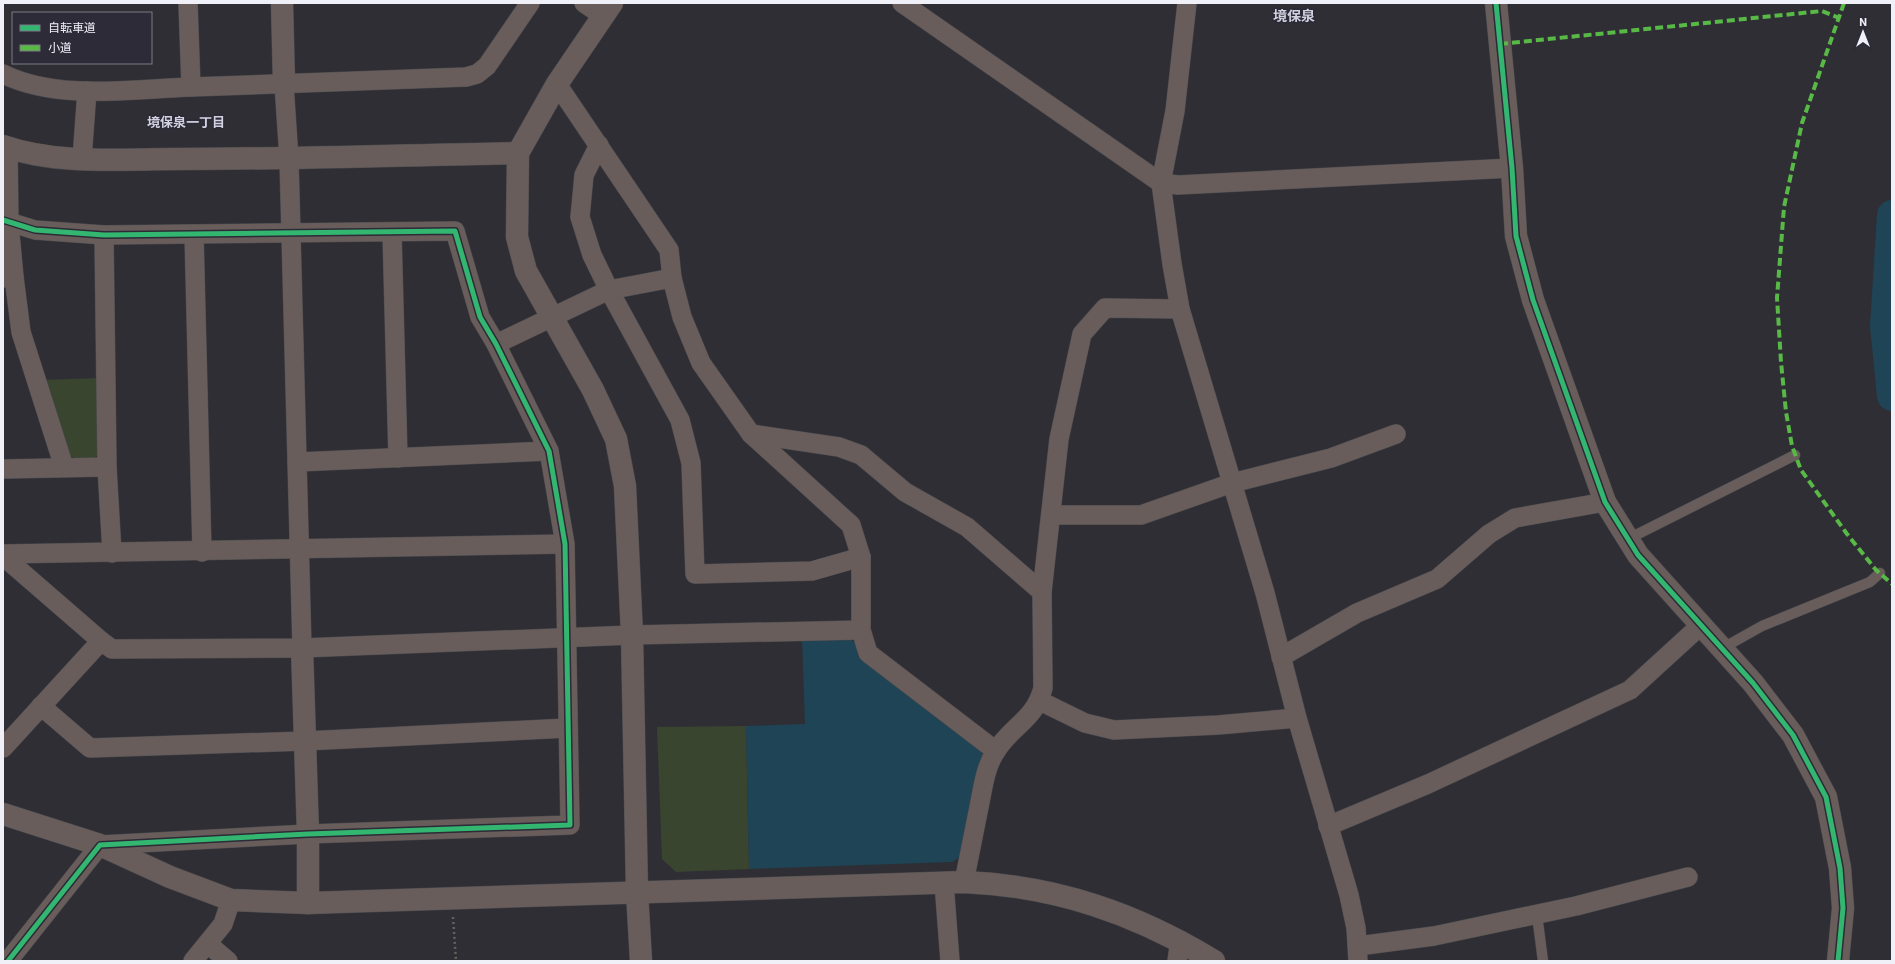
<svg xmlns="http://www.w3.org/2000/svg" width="1895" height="964" viewBox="0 0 1895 964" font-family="Roboto,'Noto Sans JP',sans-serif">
	<rect width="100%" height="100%" fill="#2e2e34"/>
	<g fill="#3a4530">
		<path d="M 99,378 L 100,452 C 92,464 78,461 67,454 L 43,380 Z"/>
		<path d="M 746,726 L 749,869 L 676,872 L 662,859 L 657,727 Z"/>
	</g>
	<path fill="#1f4455" d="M 802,638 L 848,638 L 857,644 L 858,656 L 977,746 L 984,757 L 963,855 L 952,862 L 749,869 L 746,726 L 805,724 Z"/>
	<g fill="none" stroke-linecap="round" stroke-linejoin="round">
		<path stroke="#1f4455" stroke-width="30" d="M 1892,215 L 1885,326 L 1892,396"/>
		<g stroke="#4a4a4f" stroke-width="11">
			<g id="service">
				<path d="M 1628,539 L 1795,455"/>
				<path d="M 1721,649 L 1762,626 L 1870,582 L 1880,573"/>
				<path d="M 1537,915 L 1543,961"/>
			</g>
		</g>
		<g stroke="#4a4a4f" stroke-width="20">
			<g id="minor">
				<path d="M 584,3 L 603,16"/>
				<path d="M 902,3 L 1161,183 L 1178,185 L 1512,168"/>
				<path d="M 1187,3 L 1175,111 L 1161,183 L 1172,264 L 1180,309 L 1265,593 L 1297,718 L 1349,895 L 1356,928 L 1358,961"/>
				<path d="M 3,74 C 58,101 131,89 191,87 L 188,3"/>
				<path d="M 284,84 L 289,159 L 302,648"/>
				<path d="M 557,84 L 669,250 L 672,278 L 682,317 L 701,363 L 751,434 L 851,525 L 861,557 L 861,630 L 868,653 L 996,751"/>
				<path d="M 191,87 L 466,77 L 477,74 L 487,66 L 530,3"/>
				<path d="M 599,145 L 584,175 L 580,217 L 592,255 L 609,290 L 680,420 L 691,463 L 695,574 L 812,571 L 861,557"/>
				<path d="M 82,159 L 87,91"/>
				<path d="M 3,220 L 35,230 L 104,235 L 455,231 L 480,317 L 496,344 L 549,451 L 565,544 L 570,825 L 308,834 L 100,845 L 8,961"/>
				<path d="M 392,232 L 398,458"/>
				<path d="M 194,234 L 202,552"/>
				<path d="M 14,277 L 21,332 L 64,467"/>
				<path d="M 3,278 L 14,277 L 9,223 L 8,148"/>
				<path d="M 496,344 L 609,290 L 672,278"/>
				<path d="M 751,434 L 839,447 L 861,455 L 905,492 L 967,527 L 1042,592"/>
				<path d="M 297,462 L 549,451"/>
				<path d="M 107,467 L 112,553"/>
				<path d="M 3,469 L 107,467 L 104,235"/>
				<path d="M 1051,515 L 1141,515 L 1232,483 L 1331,458 L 1396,434"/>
				<path d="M 3,554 L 565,544"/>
				<path d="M 3,556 L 101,641 L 112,649 L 302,648 L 632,635 L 861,630"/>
				<path d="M 1281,657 L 1357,613 L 1437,579 L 1489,534 L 1515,518 L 1605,502"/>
				<path d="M 1040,701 L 1085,723 L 1114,730 L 1218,725 L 1297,718"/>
				<path d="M 41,706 L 90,748 L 305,741 L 568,728"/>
				<path d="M 3,748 L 101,641"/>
				<path d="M 1328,826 L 1428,784 L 1630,690 L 1700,626"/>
				<path d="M 964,882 C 969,857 974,832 979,807 C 983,788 985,767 996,751 C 1011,726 1035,720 1043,688 L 1042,592 L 1059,439 L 1082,334 L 1105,308 L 1180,309"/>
				<path d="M 944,883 L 950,961"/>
				<path d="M 208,944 L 228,961"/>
				<path d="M 1358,946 L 1434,936 L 1576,906 L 1688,877"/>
				<path d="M 193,961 L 223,924 L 231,900"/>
				<path d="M 1177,961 L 1180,940"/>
			</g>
		</g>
		<g stroke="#4a4a4f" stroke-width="23">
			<g id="tertiary">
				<path d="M 282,3 L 284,84"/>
				<path d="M 612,3 L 557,84 L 518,153 L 517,237 L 526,271 L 593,390 L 616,439 L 625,486 L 632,635 L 637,892 L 641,961"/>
				<path d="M 1496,3 L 1512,168 L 1516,236 L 1533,300 L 1605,502 L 1638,555 L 1753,683 L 1793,735 L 1826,797 L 1840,868 L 1843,908 L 1838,961"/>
				<path d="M 3,146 C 58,165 120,159 177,159 C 291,159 405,155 518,153"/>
				<path d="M 302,648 L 308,834 L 308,903"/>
				<path d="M 3,814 L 100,845 L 170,877 L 231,900 L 308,903 L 964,882 C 1056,886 1135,913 1214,961"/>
			</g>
		</g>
		<path stroke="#676060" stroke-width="2.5" stroke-dasharray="2 3" stroke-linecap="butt" d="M 453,917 L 456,961"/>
		<use href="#service" stroke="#685d5a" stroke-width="10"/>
		<use href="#minor" stroke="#685d5a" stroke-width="19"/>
		<use href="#tertiary" stroke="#685d5a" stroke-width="22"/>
		<g stroke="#58b947" stroke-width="4" stroke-dasharray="8 4" stroke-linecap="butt">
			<path d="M 1844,3 L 1802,123 L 1784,207 L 1777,298 L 1781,362 L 1786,412 L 1792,446 L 1801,470 L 1847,534 L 1876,570 L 1892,584"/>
			<path d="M 1500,44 L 1822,11 L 1839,18"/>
		</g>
		<g stroke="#2c2b37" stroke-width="8">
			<g id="cycleway">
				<path d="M 1496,3 L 1512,168 L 1516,236 L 1533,300 L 1605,502 L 1638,555 L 1753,683 L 1793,735 L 1826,797 L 1840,868 L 1843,908 L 1838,961"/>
				<path d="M 3,220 L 35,230 L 104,235 L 455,231 L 480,317 L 496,344 L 549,451 L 565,544 L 570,825 L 308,834 L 100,845 L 8,961"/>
			</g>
		</g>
		<use href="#cycleway" stroke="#33b770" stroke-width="5"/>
	</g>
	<g text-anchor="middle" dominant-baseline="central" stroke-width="3" stroke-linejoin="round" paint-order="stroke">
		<g font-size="13" font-weight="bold" fill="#d2d1e1" stroke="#2c2b37">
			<text x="186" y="122">境保泉一丁目</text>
		</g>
		<g font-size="14" font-weight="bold" fill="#d2d1e1" stroke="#2c2b37">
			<text x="1294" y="16">境保泉</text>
		</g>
	</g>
	<rect width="1895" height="964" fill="none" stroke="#f0f0f8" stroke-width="8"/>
	<rect x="12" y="12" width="140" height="52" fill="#2c2b37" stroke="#7a7a84"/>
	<rect x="20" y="25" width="20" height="6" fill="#33b770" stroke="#7a7a84"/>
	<text x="48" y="32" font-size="12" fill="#f0f0f8">自転車道</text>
	<rect x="20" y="45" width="20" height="6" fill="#58b947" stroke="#7a7a84"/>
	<text x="48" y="52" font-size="12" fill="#f0f0f8">小道</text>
	<g transform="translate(1863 32)" stroke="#2c2b37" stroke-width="3" paint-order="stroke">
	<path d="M0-3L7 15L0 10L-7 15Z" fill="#f0f0f8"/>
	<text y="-6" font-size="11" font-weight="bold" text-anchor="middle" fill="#f0f0f8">N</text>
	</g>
</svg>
